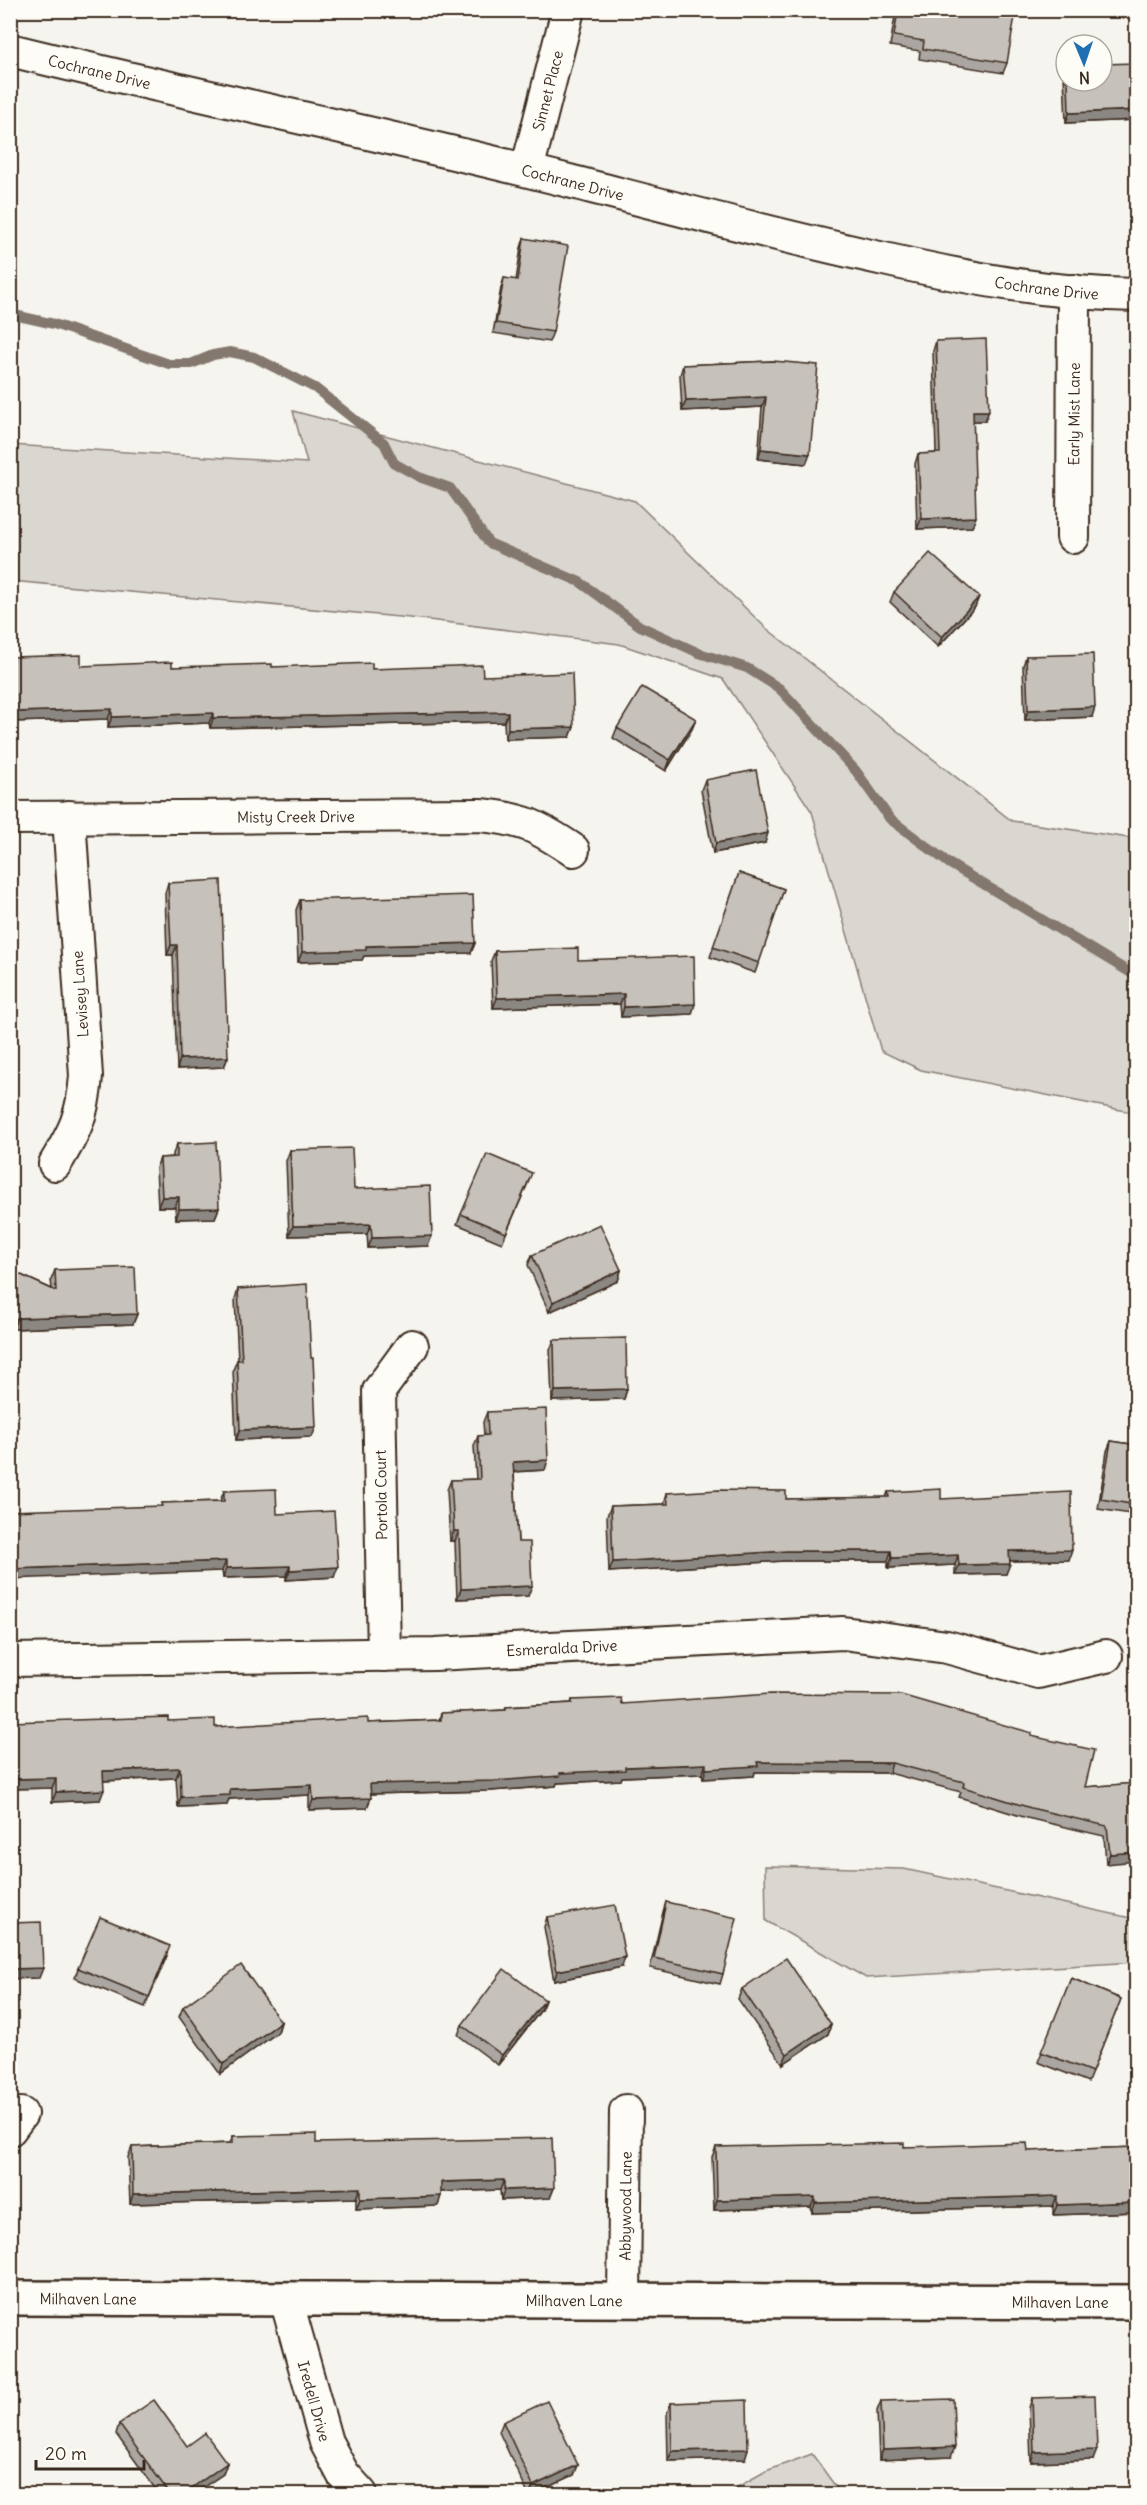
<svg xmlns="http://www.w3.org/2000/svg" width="1147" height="2505" viewBox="0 0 1147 2505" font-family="Delius,sans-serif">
	<rect width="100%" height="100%" fill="#f5f4ee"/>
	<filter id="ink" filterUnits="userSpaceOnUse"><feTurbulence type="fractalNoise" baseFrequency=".0167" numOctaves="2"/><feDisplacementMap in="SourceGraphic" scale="12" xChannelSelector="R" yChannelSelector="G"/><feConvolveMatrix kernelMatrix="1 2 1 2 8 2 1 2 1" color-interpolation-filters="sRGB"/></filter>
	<g filter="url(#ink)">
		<g fill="#dad6d0" stroke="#8a8077" stroke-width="1.5">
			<path d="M 293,411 L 635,501 L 766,628 L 1012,821 L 1136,839 L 1136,1113 L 921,1070 L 881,1051 L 812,812 L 723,679 L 619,644 L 421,619 L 11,581 L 11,445 L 307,463 Z"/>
			<path d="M 765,1866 L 904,1869 L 1136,1919 L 1136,1962 L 866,1978 L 766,1921 Z"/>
			<path d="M 812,2454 L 841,2494 L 725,2494 L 766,2471 Z"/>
		</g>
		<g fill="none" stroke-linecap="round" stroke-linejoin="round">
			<path stroke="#84786e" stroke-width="10" d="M 10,314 L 54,324 L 169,364 L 191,364 L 213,355 L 230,352 L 254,357 L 315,388 L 384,443 L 394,463 L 419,477 L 450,488 L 489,543 L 580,582 L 640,626 L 699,653 L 747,668 L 779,688 L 856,771 L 890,819 L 950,864 L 1136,976"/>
			<g stroke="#3b2a1e" stroke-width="36">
				<g id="minor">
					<path id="s1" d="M 10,50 C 196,96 384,134 569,181 C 674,208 779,236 884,259 C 967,278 1052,294 1136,295"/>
					<path id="s2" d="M 527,170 L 568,10"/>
					<path id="s3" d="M 1073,537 L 1074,291"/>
					<path id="s4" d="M 10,818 L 480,815 C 523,819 537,826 573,850"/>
					<path d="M 55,1164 C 75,1131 83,1115 86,1076 L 69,817"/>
					<path d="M 384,1655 L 379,1391 L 412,1346"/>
					<path id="s5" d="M 10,1660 L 435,1654 L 843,1633 L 947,1647 L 1038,1672 L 1106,1656"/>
					<path d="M 10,2129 L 21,2114"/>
					<path id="s6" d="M 286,2299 L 326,2442 L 343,2474 L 361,2494"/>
					<path id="s7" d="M 624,2300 L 626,2111"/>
				</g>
			</g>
			<g stroke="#3b2a1e" stroke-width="38">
				<g id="tertiary">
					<path id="s8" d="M 10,2298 L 1136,2302"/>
				</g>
			</g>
			<use href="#minor" stroke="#fdfcf7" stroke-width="32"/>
			<use href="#tertiary" stroke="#fdfcf7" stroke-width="33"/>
		</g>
		<g fill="#aba6a1" stroke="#3b2a1e" stroke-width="1.5">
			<path d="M 896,10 L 982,10 L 1007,63 L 1003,73 L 919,59 L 920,51 L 890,46 Z"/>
			<path d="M 1137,63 L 1137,120 L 1066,123 L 1064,76 L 1066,70 L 1066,81 L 1102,81 Z"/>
			<path d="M 524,238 L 553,332 L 549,342 L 493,333 L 501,288 L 504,278 L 516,280 L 521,248 Z"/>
			<path d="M 936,341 L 985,421 L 973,421 L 972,527 L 917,529 L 915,464 L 918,454 L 936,453 L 933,351 Z"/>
			<path d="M 773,361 L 810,454 L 806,464 L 758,459 L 762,407 L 682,411 L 680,375 L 683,365 Z"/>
			<path d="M 894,592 L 975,607 L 938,647 L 890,602 Z"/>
			<path d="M 1026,656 L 1092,717 L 1025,720 L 1023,666 Z"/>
			<path d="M 12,657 L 81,666 L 172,667 L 272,667 L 372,669 L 483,676 L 574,727 L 570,737 L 505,739 L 504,722 L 210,728 L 209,723 L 108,727 L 108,719 L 11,722 L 10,662 Z"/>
			<path d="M 696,719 L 692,729 L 666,771 L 613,738 L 617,728 Z"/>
			<path d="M 705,780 L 765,843 L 713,853 L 701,790 Z"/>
			<path d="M 739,873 L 784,889 L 755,973 L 710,957 Z"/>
			<path d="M 168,883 L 228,1057 L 224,1067 L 177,1069 L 173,955 L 167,955 L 165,893 Z"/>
			<path d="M 300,900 L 475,943 L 471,953 L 364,956 L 362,960 L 298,962 L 296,910 Z"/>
			<path d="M 495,951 L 578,960 L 692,1014 L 621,1017 L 620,1004 L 493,1008 L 491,961 Z"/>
			<path d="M 177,1144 L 219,1208 L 215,1218 L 176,1219 L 175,1207 L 158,1207 L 156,1168 L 160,1158 L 173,1157 L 173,1154 Z"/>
			<path d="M 290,1150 L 354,1189 L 428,1246 L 368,1248 L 367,1234 L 289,1236 L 286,1161 Z"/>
			<path d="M 528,1183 L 502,1243 L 457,1224 L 461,1214 Z"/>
			<path d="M 532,1255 L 621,1270 L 618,1281 L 549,1312 L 528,1265 Z"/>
			<path d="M 10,1270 L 52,1289 L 51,1280 L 55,1270 L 137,1314 L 133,1324 L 13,1329 L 10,1335 Z"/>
			<path d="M 238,1289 L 311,1358 L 312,1437 L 236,1440 L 233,1370 L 237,1360 L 238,1360 L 235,1299 Z"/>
			<path d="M 554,1340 L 627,1389 L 624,1399 L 552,1401 L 550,1350 Z"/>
			<path d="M 487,1412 L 545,1470 L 514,1472 L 518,1542 L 528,1596 L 457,1599 L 455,1541 L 450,1541 L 447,1490 L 451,1480 L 476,1479 L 474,1446 L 478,1436 L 484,1436 L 483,1422 Z"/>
			<path d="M 1111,1441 L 1137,1445 L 1137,1515 L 1098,1509 L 1107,1451 Z"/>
			<path d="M 224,1491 L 277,1514 L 334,1577 L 286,1580 L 286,1576 L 223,1578 L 222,1571 L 161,1506 L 162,1503 L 220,1501 Z"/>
			<path d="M 888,1492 L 941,1499 L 1069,1560 L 1009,1561 L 1006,1574 L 955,1575 L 955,1565 L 888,1568 L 888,1561 L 784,1561 L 609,1572 L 607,1516 L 611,1506 L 664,1504 L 667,1493 L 786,1499 L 886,1497 Z"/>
			<path d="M 572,1700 L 1031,1736 L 1085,1787 L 1137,1783 L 1106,1864 L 1104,1836 L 1027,1818 L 959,1797 L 961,1792 L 889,1773 L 755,1772 L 754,1776 L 703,1779 L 702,1774 L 622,1777 L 621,1780 L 557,1783 L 556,1786 L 490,1791 L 370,1794 L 367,1808 L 309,1810 L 309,1795 L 229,1799 L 227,1805 L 178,1807 L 176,1778 L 103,1781 L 100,1800 L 52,1802 L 52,1788 L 10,1789 L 10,1722 L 168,1721 L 215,1727 L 368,1723 L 439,1720 L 441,1713 L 505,1710 L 506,1707 L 571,1703 Z"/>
			<path d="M 666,1902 L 723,1974 L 720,1984 L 650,1968 L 663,1912 Z"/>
			<path d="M 547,1917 L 622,1967 L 554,1981 L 544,1927 Z"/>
			<path d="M 167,1956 L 145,2007 L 75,1978 L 78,1968 Z"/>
			<path d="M 1071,1978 L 1121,1999 L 1088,2082 L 1038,2062 Z"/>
			<path d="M 742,1989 L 831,2024 L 828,2034 L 783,2064 L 738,1999 Z"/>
			<path d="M 545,2000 L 541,2010 L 498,2065 L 458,2035 L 462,2025 Z"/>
			<path d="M 183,2007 L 281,2022 L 278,2032 L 220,2074 L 179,2017 Z"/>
			<path d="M 233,2136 L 316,2143 L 554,2188 L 550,2198 L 501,2200 L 500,2190 L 441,2192 L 438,2206 L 356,2209 L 356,2198 L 130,2204 L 128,2157 L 132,2147 L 230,2143 Z"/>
			<path d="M 716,2147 L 904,2147 L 1028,2151 L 1137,2147 L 1137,2212 L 1053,2215 L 1053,2206 L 812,2213 L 811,2207 L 714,2210 L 712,2157 Z"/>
			<path d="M 1032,2398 L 1093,2460 L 1031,2462 L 1029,2408 Z"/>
			<path d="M 881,2401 L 951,2457 L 879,2460 L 877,2411 Z"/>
			<path d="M 671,2403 L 745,2459 L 668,2461 L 667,2413 Z"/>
			<path d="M 503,2422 L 578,2465 L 574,2475 L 533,2494 L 528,2494 L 499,2432 Z"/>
			<path d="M 119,2424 L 187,2446 L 227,2463 L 223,2474 L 193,2494 L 159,2494 L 116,2434 Z"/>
		</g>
		<g fill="#8b8783" stroke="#3b2a1e" stroke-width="1.5">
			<path d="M 1137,110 L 1137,120 L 1066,123 L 1069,113 Z"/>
			<path d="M 766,397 L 762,407 L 682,411 L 686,401 Z"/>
			<path d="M 973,411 L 989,411 L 985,421 L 969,421 Z"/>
			<path d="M 761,449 L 810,454 L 806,464 L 758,459 Z"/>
			<path d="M 976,517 L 972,527 L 917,529 L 921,519 Z"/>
			<path d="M 979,597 L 975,607 L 938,647 L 942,637 Z"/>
			<path d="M 1095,707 L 1092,717 L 1025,720 L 1028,710 Z"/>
			<path d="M 112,709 L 108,719 L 11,722 L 14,712 Z"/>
			<path d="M 10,710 L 14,710 L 11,720 L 10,720 Z"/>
			<path d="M 508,712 L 504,722 L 210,728 L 213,718 Z"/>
			<path d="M 213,713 L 209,723 L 108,727 L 112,717 Z"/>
			<path d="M 696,719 L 692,729 L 666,771 L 670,760 Z"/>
			<path d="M 574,727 L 570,737 L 505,739 L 508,729 Z"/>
			<path d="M 768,833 L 765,843 L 713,853 L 716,843 Z"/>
			<path d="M 475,943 L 471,953 L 364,956 L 362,960 L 298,962 L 302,952 L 366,946 Z"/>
			<path d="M 171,945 L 177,945 L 173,955 L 167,955 Z"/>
			<path d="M 624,994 L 620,1004 L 493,1008 L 497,998 Z"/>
			<path d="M 695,1004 L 692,1014 L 621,1017 L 624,1007 Z"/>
			<path d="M 228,1057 L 224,1067 L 177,1069 L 180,1059 Z"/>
			<path d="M 162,1197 L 179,1197 L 175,1207 L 158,1207 Z"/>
			<path d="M 219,1208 L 215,1218 L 176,1219 L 179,1209 Z"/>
			<path d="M 371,1224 L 367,1234 L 289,1236 L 293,1226 Z"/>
			<path d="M 432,1236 L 428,1246 L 368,1248 L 372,1238 Z"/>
			<path d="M 621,1270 L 618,1281 L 549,1312 L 553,1302 Z"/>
			<path d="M 137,1314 L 133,1324 L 13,1329 L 10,1335 L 17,1318 Z"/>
			<path d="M 627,1389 L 624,1399 L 552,1401 L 555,1391 Z"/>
			<path d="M 316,1427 L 312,1437 L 236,1440 L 240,1430 Z"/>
			<path d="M 548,1460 L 545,1470 L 510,1472 L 513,1462 Z"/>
			<path d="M 454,1531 L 459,1531 L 455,1541 L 450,1541 Z"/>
			<path d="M 1072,1550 L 1069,1560 L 1005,1561 L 1009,1551 Z"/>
			<path d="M 787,1551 L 891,1551 L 888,1561 L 784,1561 L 609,1572 L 613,1562 Z"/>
			<path d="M 958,1555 L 955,1565 L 888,1568 L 892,1558 Z"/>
			<path d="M 226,1561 L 222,1571 L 10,1579 L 10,1569 Z"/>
			<path d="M 1010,1564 L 1006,1574 L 955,1575 L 959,1565 Z"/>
			<path d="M 290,1566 L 286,1576 L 223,1578 L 226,1568 Z"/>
			<path d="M 338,1567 L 334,1577 L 286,1580 L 290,1570 Z"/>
			<path d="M 532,1586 L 528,1596 L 457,1599 L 461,1589 Z"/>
			<path d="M 757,1762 L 892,1763 L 889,1773 L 755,1772 L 754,1776 L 703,1779 L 706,1769 Z"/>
			<path d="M 706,1764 L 702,1774 L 622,1777 L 621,1780 L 557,1783 L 556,1786 L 490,1791 L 366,1794 L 370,1784 L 560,1773 L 625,1767 Z"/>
			<path d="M 180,1768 L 176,1778 L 99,1781 L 103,1771 Z"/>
			<path d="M 56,1778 L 52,1788 L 10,1789 L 10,1779 Z"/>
			<path d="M 312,1785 L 309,1795 L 229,1799 L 227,1805 L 178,1807 L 181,1797 L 230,1789 Z"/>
			<path d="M 104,1790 L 100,1800 L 52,1802 L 56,1792 Z"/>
			<path d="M 371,1798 L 367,1808 L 309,1810 L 313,1800 Z"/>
			<path d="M 1137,1852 L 1137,1861 L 1106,1864 L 1110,1854 Z"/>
			<path d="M 625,1957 L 622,1967 L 554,1981 L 557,1971 Z"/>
			<path d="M 43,1968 L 39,1978 L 10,1979 L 10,1969 Z"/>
			<path d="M 545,2000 L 541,2010 L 498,2065 L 502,2055 Z"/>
			<path d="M 281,2022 L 278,2032 L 220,2074 L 223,2064 Z"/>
			<path d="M 831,2024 L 828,2034 L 783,2064 L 787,2054 Z"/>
			<path d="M 504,2180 L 500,2190 L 437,2192 L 441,2182 Z"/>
			<path d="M 360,2188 L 356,2198 L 130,2204 L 133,2194 Z"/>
			<path d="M 554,2188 L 550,2198 L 501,2200 L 504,2190 Z"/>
			<path d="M 441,2196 L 438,2206 L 356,2209 L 360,2199 Z"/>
			<path d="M 1057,2196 L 1053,2206 L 812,2213 L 815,2203 Z"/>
			<path d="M 815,2197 L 811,2207 L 714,2210 L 717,2200 Z"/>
			<path d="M 1137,2202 L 1137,2212 L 1053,2215 L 1057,2205 Z"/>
			<path d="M 955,2447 L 951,2457 L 879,2460 L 883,2450 Z"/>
			<path d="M 748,2449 L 745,2459 L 668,2461 L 672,2451 Z"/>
			<path d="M 1097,2450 L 1093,2460 L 1031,2462 L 1034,2452 Z"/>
			<path d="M 227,2463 L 223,2474 L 193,2494 L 183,2494 Z"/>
			<path d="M 578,2465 L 574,2475 L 533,2494 L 530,2494 L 533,2486 Z"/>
		</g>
		<g fill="#c7c1bb" stroke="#3b2a1e" stroke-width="1.5">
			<path d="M 898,10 L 982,10 L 1015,16 L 1007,63 L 923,49 L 924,41 L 894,36 Z"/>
			<path d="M 1137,63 L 1137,110 L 1069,113 L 1068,81 L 1102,81 L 1102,64 Z"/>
			<path d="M 524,238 L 568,246 L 553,332 L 496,323 L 504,278 L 518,280 Z"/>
			<path d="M 986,339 L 989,411 L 973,411 L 976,517 L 921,519 L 918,454 L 940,453 L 936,341 Z"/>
			<path d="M 773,361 L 818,365 L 810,454 L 761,449 L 766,397 L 686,401 L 683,365 Z"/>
			<path d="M 930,553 L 979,597 L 942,637 L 894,592 Z"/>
			<path d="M 1093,654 L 1095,707 L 1028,710 L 1026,656 Z"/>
			<path d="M 81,655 L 81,666 L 172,662 L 172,667 L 272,664 L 272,667 L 372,663 L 372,669 L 482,665 L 483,676 L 572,673 L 574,727 L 508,729 L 508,712 L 213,718 L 213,713 L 112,717 L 112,709 L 14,712 L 14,710 L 10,710 L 10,662 L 13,661 L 12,657 Z"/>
			<path d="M 642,687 L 696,719 L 670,760 L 617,728 Z"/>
			<path d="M 756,770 L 768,833 L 716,843 L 705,780 Z"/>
			<path d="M 739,873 L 784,889 L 759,963 L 713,947 Z"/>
			<path d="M 221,880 L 228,1057 L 180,1059 L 177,945 L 171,945 L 168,883 Z"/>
			<path d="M 473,895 L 475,943 L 366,946 L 366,950 L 302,952 L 300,900 Z"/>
			<path d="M 578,948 L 578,960 L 694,956 L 695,1004 L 624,1007 L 624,994 L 497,998 L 495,951 Z"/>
			<path d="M 216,1142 L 219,1208 L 179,1209 L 179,1197 L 162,1197 L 160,1158 L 177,1157 L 177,1144 Z"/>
			<path d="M 352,1148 L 354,1189 L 430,1186 L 432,1236 L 372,1238 L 371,1224 L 293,1226 L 290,1150 Z"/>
			<path d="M 487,1154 L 532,1173 L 506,1233 L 461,1214 Z"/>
			<path d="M 600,1224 L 621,1270 L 553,1302 L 532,1255 Z"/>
			<path d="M 135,1267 L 137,1314 L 17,1318 L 13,1328 L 10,1327 L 10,1270 L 56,1291 L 55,1270 Z"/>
			<path d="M 307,1284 L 311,1358 L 313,1358 L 316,1427 L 240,1430 L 237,1360 L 242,1360 L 238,1289 Z"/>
			<path d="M 626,1338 L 627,1389 L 555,1391 L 554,1340 Z"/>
			<path d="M 546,1409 L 548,1460 L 513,1462 L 518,1542 L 530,1542 L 532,1586 L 461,1589 L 459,1531 L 454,1531 L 451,1480 L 480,1479 L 478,1436 L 488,1435 L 487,1412 Z"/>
			<path d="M 1111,1441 L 1137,1445 L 1137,1505 L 1101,1499 Z"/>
			<path d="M 276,1489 L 277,1514 L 334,1511 L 338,1567 L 290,1570 L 290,1566 L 226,1568 L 226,1561 L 10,1569 L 10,1511 L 162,1506 L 162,1503 L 224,1501 L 224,1491 Z"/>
			<path d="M 941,1489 L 941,1499 L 1071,1492 L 1072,1550 L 1009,1551 L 1010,1564 L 959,1565 L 958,1555 L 892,1558 L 891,1551 L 787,1551 L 613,1562 L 611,1506 L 668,1504 L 667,1493 L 719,1490 L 786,1491 L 786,1499 L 889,1497 L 888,1492 Z"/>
			<path d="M 771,1694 L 901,1695 L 1032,1733 L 1031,1736 L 1094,1750 L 1085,1787 L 1137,1783 L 1137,1852 L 1110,1854 L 1107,1826 L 1031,1808 L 963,1787 L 964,1782 L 892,1763 L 757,1762 L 758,1766 L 706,1769 L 706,1764 L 625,1767 L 625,1770 L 560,1773 L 560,1776 L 494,1781 L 370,1784 L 371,1798 L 313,1800 L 312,1785 L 230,1789 L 230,1795 L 181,1797 L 180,1768 L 103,1771 L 104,1790 L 56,1792 L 56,1778 L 10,1779 L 10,1722 L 168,1717 L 168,1721 L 215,1719 L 215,1727 L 368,1718 L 368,1723 L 441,1720 L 441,1713 L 506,1710 L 506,1707 L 572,1703 L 572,1700 L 621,1698 L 622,1704 Z"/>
			<path d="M 666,1902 L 737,1918 L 723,1974 L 654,1958 Z"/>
			<path d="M 615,1905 L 625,1957 L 557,1971 L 547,1917 Z"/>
			<path d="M 100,1917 L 170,1946 L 149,1997 L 78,1968 Z"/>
			<path d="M 41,1922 L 43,1968 L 10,1969 L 10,1923 Z"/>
			<path d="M 786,1958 L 831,2024 L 787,2054 L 742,1989 Z"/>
			<path d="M 241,1965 L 281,2022 L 223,2064 L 183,2007 Z"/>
			<path d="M 504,1969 L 545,2000 L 502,2055 L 462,2025 Z"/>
			<path d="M 1071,1978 L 1121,1999 L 1092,2072 L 1041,2052 Z"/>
			<path d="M 316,2134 L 316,2143 L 552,2138 L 554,2188 L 504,2190 L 504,2180 L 441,2182 L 441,2196 L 360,2199 L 360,2188 L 133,2194 L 132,2147 L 233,2143 L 233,2136 Z"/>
			<path d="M 904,2143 L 904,2147 L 1027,2143 L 1028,2151 L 1137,2147 L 1137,2202 L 1057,2205 L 1057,2196 L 815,2203 L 815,2197 L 717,2200 L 716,2147 Z"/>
			<path d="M 1095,2396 L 1097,2450 L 1034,2452 L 1032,2398 Z"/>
			<path d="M 953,2399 L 955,2447 L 883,2450 L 881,2401 Z"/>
			<path d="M 154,2400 L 187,2446 L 205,2433 L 227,2463 L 183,2494 L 170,2494 L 119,2424 Z"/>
			<path d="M 747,2400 L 748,2449 L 672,2451 L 671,2403 Z"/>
			<path d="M 547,2401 L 578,2465 L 533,2486 L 503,2422 Z"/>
		</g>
	</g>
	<g text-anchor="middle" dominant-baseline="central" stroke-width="4.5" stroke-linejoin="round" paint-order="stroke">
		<g font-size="15" fill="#3b2a1e" stroke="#fdfcf7">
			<text stroke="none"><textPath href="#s1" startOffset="92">Cochrane Drive</textPath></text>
			<text stroke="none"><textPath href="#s2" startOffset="82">Sinnet Place</textPath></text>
			<text stroke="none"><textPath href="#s1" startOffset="578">Cochrane Drive</textPath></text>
			<text stroke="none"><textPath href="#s1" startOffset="1064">Cochrane Drive</textPath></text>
			<text stroke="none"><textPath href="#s3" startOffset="123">Early Mist Lane</textPath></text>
			<text stroke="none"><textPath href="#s4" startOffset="286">Misty Creek Drive</textPath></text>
			<text transform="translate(80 994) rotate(-94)">Levisey Lane</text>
			<text transform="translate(381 1495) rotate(-91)">Portola Court</text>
			<text stroke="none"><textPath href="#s5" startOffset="552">Esmeralda Drive</textPath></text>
			<text stroke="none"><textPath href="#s7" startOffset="94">Abbywood Lane</textPath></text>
			<text stroke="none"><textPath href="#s8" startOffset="78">Milhaven Lane</textPath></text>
			<text stroke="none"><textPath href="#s8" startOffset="564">Milhaven Lane</textPath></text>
			<text stroke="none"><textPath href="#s8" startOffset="1050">Milhaven Lane</textPath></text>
			<text stroke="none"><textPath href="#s6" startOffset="106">Iredell Drive</textPath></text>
		</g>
	</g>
	<rect width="1147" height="2505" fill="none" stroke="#fdfcf7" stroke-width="36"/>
	<rect x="18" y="18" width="1111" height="2469" fill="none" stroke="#3b2a1e" stroke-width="2" filter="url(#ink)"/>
	<g transform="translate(1084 63) rotate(178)"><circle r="28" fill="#fdfcf7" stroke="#afa8a0" stroke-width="1.5"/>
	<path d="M0-4.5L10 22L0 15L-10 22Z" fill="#1f6fb2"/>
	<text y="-9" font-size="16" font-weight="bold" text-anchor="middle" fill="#3b2a1e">N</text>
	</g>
	<path d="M36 2460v9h108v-9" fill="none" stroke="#3b2a1e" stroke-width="3"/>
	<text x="45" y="2460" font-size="18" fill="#3b2a1e" stroke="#fdfcf7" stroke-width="4.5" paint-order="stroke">20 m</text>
</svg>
